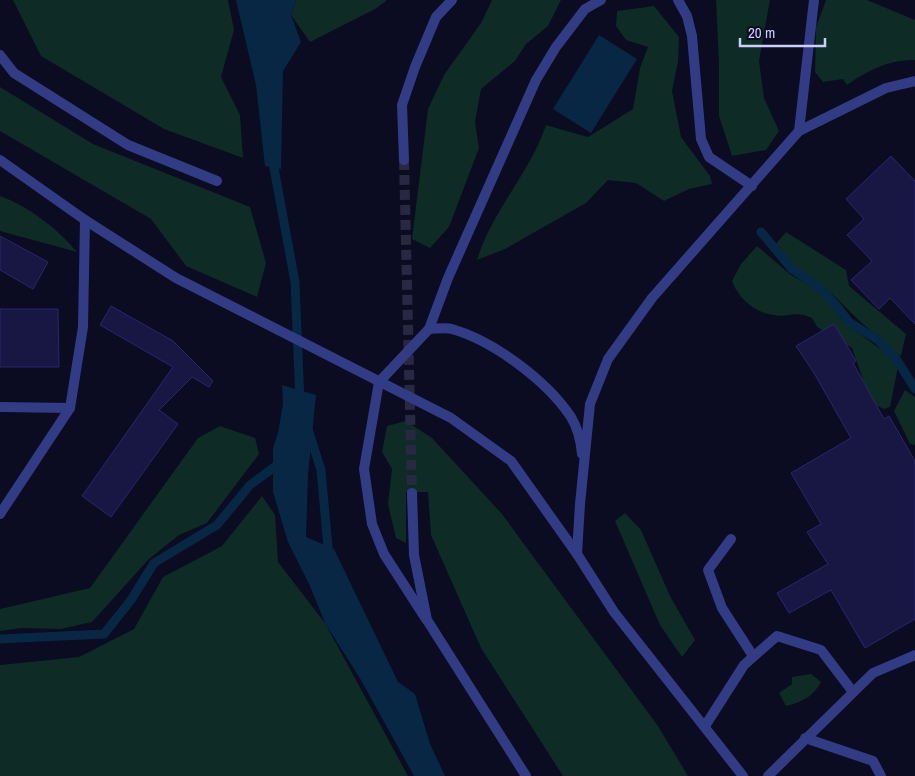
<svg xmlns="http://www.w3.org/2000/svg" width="915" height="776" viewBox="0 0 915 776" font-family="'Archivo Narrow',sans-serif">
	<rect width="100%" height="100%" fill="#0b0b21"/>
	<g fill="#0e2b25">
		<path d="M 13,0 L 228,0 L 234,30 L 221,77 L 240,115 L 243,158 L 164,129 L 41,56 Z"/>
		<path d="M 296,0 L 387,0 L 375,9 L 310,42 L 291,15 Z"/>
		<path d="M 492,0 L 561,0 L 548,26 L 526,44 L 515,61 L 481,89 L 475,122 L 479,148 L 449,227 L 430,248 L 412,239 L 428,109 L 444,75 L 481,23 Z"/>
		<path d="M 716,0 L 770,0 L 759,61 L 764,98 L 779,131 L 766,150 L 732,156 L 719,116 L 719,63 Z"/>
		<path d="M 826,0 L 867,0 L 915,20 L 915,60 C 888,60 869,70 847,85 L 843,79 L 823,82 L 815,72 L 816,27 Z"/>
		<path d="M 654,6 L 679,37 L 678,62 L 672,91 L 681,137 L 710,176 L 712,184 L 689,189 L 664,201 L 636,183 L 608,180 L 586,203 L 505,249 L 477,260 C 491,212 530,173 546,125 L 588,137 L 633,109 L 640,68 L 648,47 L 626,40 L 616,26 L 617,11 Z"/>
		<path d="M 0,87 L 93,144 L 250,207 L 266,263 L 257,297 L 186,266 L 151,219 L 0,131 Z"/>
		<path d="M 0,196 C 28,206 58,229 77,252 L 0,231 Z"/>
		<path d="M 786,232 L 846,270 L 849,286 L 906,334 L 901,356 C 884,350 887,341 873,332 C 858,321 847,308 833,295 C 816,280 784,265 775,245 Z"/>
		<path d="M 757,246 L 791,275 L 816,289 L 830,302 L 845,323 L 890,356 L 898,367 L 890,407 L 884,409 L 871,403 L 852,348 L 817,327 L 812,318 C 795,310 789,318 773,315 C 755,313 737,297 732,281 L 741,264 Z"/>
		<path d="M 905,390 L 915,397 L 915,445 L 910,444 L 894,411 Z"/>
		<path d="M 406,421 L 432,438 L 502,514 L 658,726 L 688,776 L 563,776 L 481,648 L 431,535 L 428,492 L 406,492 L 406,543 L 396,538 L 388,504 L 392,469 L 382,452 L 387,426 Z"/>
		<path d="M 220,426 L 255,438 L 259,454 L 207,523 L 179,535 L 149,559 L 92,622 L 61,629 L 21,628 L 0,631 L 0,609 L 90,588 L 198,438 Z"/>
		<path d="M 262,496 L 275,515 L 278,562 L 325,623 L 408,776 L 0,776 L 0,665 L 79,657 L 134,629 L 163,577 L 222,546 Z"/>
		<path d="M 625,513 L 641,530 L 670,596 L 695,640 L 682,657 L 660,625 L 615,521 Z"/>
		<path d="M 811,674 L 821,682 C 813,697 802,702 786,706 L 779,693 L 792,684 L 792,677 Z"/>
	</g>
	<g fill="#072744">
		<path d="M 236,0 L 296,0 L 291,15 L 301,42 L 283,71 L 281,169 L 265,166 L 256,85 Z"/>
		<path d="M 599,35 L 637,59 L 591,133 L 553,109 Z"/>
		<path d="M 282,385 L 316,395 L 308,475 L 306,537 L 334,549 L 398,682 L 415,694 L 430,744 L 445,776 L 414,776 L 361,680 L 325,623 L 310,586 L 288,542 L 273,492 L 273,448 L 278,433 L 283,404 Z"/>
	</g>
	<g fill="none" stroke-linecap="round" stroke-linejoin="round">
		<g stroke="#072744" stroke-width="9">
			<path d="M 272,157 L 295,282 L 300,402"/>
			<path d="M 761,232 L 792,269 L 819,287 L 836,305 L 849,322 L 878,340 L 897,360 L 915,389"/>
			<path d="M 308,429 L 321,470 L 329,558"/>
			<path d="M 0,639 L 104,634 L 131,600 L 154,563 L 217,525 L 250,485 L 281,462"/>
		</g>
	</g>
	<g fill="#181643" stroke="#292671">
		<path d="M 891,156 L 915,181 L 915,324 L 890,298 L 879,309 L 851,280 L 872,261 L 847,235 L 864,219 L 846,199 Z"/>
		<path d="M 0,236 L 48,262 L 33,289 L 0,270 Z"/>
		<path d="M 111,306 L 173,341 L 213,381 L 209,387 L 192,377 L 159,410 L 178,424 L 111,517 L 82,496 L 173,367 L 100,325 Z"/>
		<path d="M 0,309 L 58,309 L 59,367 L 0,367 Z"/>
		<path d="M 834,324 L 856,361 L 853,363 L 884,419 L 889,416 L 915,461 L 915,619 L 865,648 L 831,590 L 789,613 L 777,593 L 828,564 L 807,532 L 821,524 L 791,473 L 851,438 L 814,373 L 796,346 Z"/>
	</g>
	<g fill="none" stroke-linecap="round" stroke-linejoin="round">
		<path stroke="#282842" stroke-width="10" stroke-dasharray="10 5" stroke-linecap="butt" d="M 404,160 L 412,493"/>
		<g stroke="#323c84" stroke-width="10">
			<path d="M 678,0 L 687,16 L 692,36 L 701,139 L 709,157 L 752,186"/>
			<path d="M 0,55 L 14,73 L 128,145 L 217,181"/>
			<path d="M 799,131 L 814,0"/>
			<path d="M 0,160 L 85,220 L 176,278 L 451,418 L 511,461 L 577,554 L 614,612 L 743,776"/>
			<path d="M 429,329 C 436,329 446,327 452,329 C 494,341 547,381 571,417 C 577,427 581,442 582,454"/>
			<path d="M 0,407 L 70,408"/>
			<path d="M 0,514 L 70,408 L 83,327 L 85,220"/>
			<path d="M 731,539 L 708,570 L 722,608 L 753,656"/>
			<path d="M 577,554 L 580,504 L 590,404 L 608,359 L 652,298 L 799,131 L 886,88 L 915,81"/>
			<path d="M 426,619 L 384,554 L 372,524 L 364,469 L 379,382 L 429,329 L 448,278 L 536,80 L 556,47 L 585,9 L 601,0"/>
			<path d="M 705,726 L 744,665 L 777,636 L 821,650 L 853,692"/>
			<path d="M 805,738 L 873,761 L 881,776"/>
			<path d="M 768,776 L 873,673 L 915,655"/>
		</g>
		<g stroke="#323c84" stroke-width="10">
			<path d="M 404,160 L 402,105 L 415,67 L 436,17 L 452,0"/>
			<path d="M 412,493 L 414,555 L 427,620 L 526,776"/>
		</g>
	</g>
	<path d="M740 38v8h85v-8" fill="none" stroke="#cbcdff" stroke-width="2.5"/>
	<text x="748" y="38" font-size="15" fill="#cbcdff" stroke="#0b0b21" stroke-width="4" paint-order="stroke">20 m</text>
</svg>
